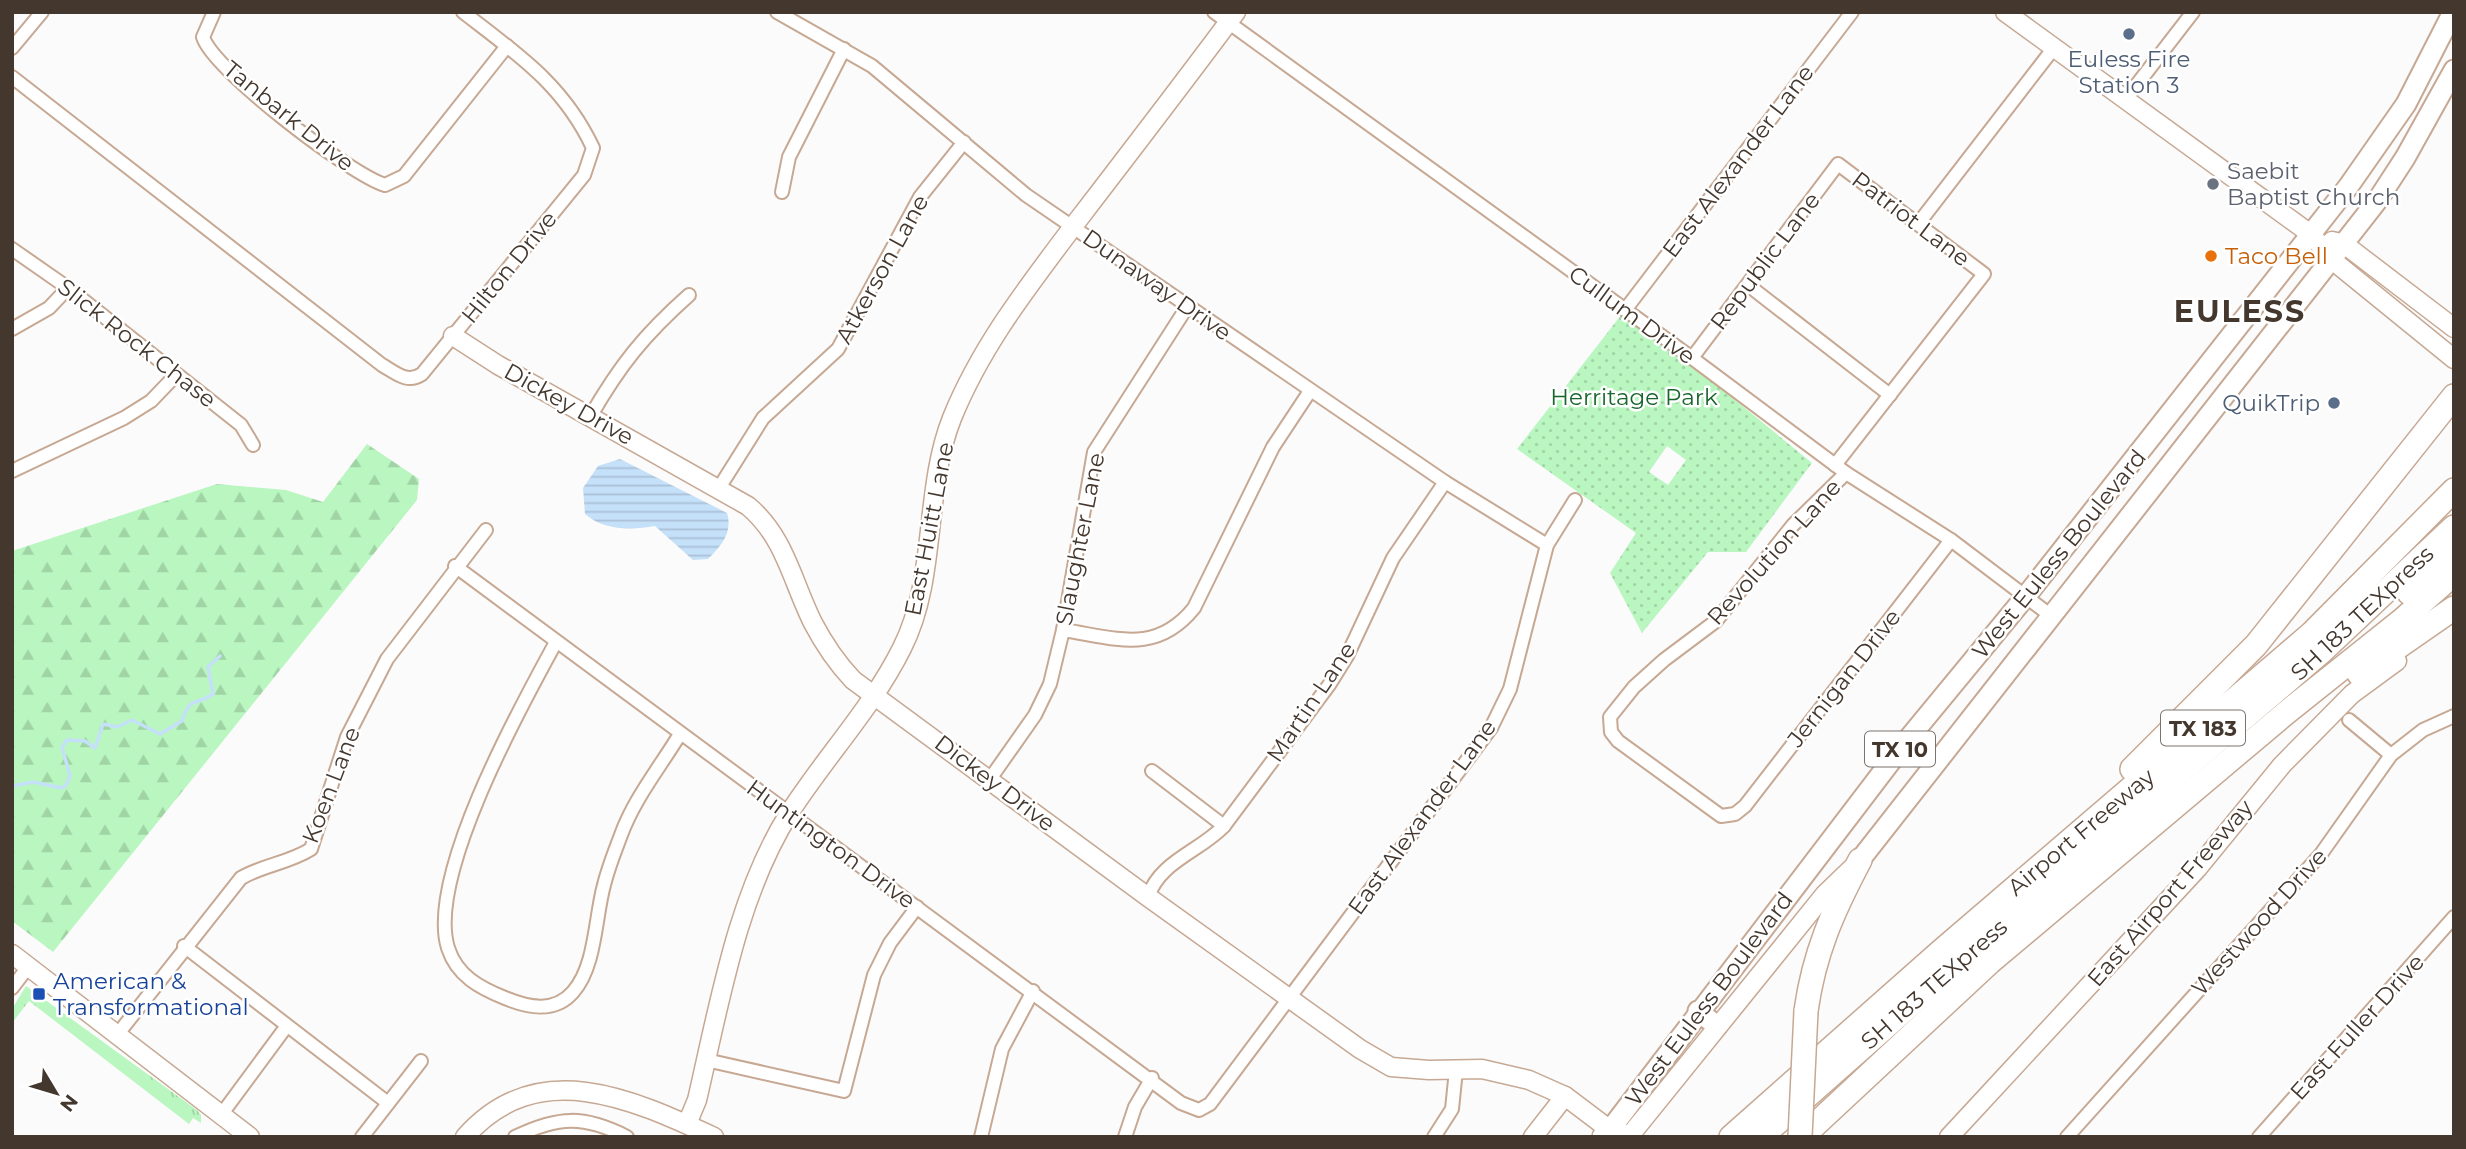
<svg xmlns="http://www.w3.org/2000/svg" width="2466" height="1149" viewBox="0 0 2466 1149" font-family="Montserrat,sans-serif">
	<defs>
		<pattern id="grass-tufts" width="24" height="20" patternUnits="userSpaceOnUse" patternTransform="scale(1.75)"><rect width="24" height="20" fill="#b9f6c0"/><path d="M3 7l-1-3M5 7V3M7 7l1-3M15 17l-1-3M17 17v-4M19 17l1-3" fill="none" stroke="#a0d4a5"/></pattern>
		<pattern id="forest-firs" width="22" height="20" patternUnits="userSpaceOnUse" patternTransform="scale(1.75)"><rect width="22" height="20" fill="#b9f6c0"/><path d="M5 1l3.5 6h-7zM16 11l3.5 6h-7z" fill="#a0d4a5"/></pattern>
		<pattern id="park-dots" width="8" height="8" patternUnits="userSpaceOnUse" patternTransform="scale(1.75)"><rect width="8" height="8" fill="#b9f6c0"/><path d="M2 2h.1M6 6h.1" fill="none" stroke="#a0d4a5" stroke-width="1.8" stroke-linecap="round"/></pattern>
		<pattern id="water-rules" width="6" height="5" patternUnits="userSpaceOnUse" patternTransform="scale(1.75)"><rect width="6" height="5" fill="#c5e0f9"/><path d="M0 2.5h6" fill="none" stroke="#aac1d6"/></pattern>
	</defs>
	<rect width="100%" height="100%" fill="#fbfbfb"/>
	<path fill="url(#grass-tufts)" d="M 26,986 L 197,1110 L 201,1115 L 201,1123 L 193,1118 L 189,1124 L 29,1001 L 12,1023 L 12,1009 Z"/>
	<path fill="url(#forest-firs)" d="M 367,444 L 419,479 L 417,500 L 53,952 L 12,921 L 12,551 L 217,484 L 286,490 L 323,502 Z"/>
	<path fill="url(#park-dots)" fill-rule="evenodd" d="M 1625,310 L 1812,463 L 1746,552 L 1708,552 L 1642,633 L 1610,573 L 1636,533 L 1517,449 ZM 1667,446 L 1686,460 L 1668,485 L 1649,472 Z"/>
	<path fill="url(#water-rules)" d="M 620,459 L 727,513 C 733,533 721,546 708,559 L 693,560 L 655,526 C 631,530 605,531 585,514 L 583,488 L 598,466 Z"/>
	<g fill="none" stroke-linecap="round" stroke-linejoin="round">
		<path stroke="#c5e0f9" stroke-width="3.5" d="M 12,786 L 33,782 L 62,788 L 66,785 L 70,776 L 62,747 L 67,740 L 85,741 L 95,748 L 103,724 L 117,727 L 132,720 L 160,734 L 182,721 C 190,695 195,707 213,694 L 208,667 L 220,656"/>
		<g stroke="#c6a893" stroke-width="16">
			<g id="street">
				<path d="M 214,12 L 203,37 C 213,70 351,175 385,185 L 404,176 L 507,46"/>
				<path d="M 777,12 L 872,66 L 1026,195 L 1445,482 L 1547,545"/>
				<path d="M 1214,12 L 1692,358 L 1846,473 L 1951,540 L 2050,615"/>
				<path d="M 12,48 L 42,12"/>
				<path d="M 12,77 L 382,365 C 396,373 407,384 422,374 L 584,175 L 593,148 C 563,84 517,54 463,12"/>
				<path d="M 2125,100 L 2193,12"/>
				<path d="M 782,192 L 789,157 L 844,49"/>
				<path d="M 1918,224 L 2053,49"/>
				<path d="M 12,249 L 68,288 L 241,425 L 253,445"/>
				<path d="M 1748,285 L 1890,395"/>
				<path d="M 1625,310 L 1852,12"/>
				<path d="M 12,329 L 49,308 L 68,288"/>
				<path d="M 1692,358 L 1838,164 L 1984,274 L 1835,465"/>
				<path d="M 590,417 C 620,365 644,335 689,295"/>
				<path d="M 12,471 L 124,418 L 151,401 L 176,375"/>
				<path d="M 1846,473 L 1793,525 L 1716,621 L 1664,660 L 1634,687 L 1610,717 L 1611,732 L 1618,741 L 1721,816 L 1735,814 L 1745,806 L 1951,540"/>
				<path d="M 719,488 L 763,418 L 838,349 L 920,197 L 964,142"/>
				<path d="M 455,566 L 1181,1103 L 1199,1110 L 1210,1104 L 1491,728 L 1510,689 L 1547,545 L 1575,500"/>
				<path d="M 1063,630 C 1116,638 1156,655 1194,608 L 1273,447 L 1310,391"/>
				<path d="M 556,642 C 521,706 426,877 448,948 C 457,976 480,988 505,998 C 529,1008 555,1013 573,992 C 596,966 595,917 604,885 C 608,868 615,851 621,835 C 634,799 660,767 680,734"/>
				<path d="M 2349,720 L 2391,755"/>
				<path d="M 1152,771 L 1224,826"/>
				<path d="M 990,779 L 1035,715 L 1050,684 L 1063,630 L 1094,452 L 1187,307"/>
				<path d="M 1148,897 C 1160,861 1199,852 1224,826 L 1329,685 L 1347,656 L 1393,558 L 1445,482"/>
				<path d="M 184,946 L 388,1103"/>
				<path d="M 12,988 L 28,967"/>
				<path d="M 117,1035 L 241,878 C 263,865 289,863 311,849 L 347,737 L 387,659 L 486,530"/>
				<path d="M 706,1060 L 844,1091 L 874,975 L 890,943 L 917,907"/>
				<path d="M 221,1115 L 286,1027"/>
				<path d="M 362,1137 L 421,1061"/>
				<path d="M 515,1137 C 558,1116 584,1115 627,1137"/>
				<path d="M 981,1137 L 1002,1049 L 1033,991"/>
				<path d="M 1125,1137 L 1135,1107 L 1152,1078"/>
				<path d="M 1434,1137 L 1452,1109 L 1456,1070"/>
				<path d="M 2067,1137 L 2321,854 L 2391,755 L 2423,730 L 2454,716"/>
				<path d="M 2259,1137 L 2454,917"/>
			</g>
		</g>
		<g stroke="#c6a893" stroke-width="21">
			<g id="secondary">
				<path d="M 2005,12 L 2312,235 L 2331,259 L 2454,359"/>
				<path d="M 2332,241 L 2344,244 L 2454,328"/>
				<path d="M 453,336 L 498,365 L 748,506 C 785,537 792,581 813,623 C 824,644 836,662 853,680 L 1148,897 L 1360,1049 L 1391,1067 L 1429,1070 L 1482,1069 L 1529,1080 L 1565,1096 L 1610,1130 L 1622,1135 L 1632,1133 L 1825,894 L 1852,868"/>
				<path d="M 12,954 L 250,1137"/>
				<path d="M 687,1124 L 697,1100 C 719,1006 737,895 790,812 C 826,756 872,708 902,648 C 938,577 923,491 952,418 C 982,344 1030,284 1078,220 C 1131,151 1184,82 1236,12"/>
				<path d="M 465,1137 C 537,1055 632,1099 714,1137"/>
				<path d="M 1533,1137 L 1565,1096"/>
				<path d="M 1949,1137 L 2197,869 L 2282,765 L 2352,694 L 2397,661"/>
			</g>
		</g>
		<g stroke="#c6a893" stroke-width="23">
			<g id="primary">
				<path d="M 1860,860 L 2377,201 L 2405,158 L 2454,70"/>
				<path d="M 1698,1011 L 1717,1026"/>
				<path d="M 1610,1130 L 1904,744 L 2026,596 L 2348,187 L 2406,104 L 2453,12"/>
			</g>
		</g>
		<g stroke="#c6a893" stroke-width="26">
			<g id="highway">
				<path d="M 2409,593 L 2454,551"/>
				<path d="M 2359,674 L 2454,608"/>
				<path d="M 2132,769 L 2256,645 L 2454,396"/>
				<path d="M 1806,1011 C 1814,953 1833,911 1860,860"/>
				<path d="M 1604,1137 L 1610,1130"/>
				<path d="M 1731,1137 L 1940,952 L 2312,633 L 2454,490"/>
				<path d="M 1761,1137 L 1977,946 L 2320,653 L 2454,527"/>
				<path d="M 1802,1137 L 1990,962 L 2287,712 L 2401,621 L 2454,574"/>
			</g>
		</g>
		<use href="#street" stroke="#fff" stroke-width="12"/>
		<use href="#secondary" stroke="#fff" stroke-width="18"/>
		<use href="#primary" stroke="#fff" stroke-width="19"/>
		<use href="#highway" stroke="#fff" stroke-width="23"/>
		<g stroke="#c6a893" stroke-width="26" stroke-linecap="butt">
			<path id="highway-bridge" d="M 1800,1137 L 1806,1011"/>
		</g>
		<use href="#highway-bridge" stroke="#fff" stroke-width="23"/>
	</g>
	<g fill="#5c6f8a" stroke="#fff" stroke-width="2.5">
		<circle cx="2129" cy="34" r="7"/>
		<circle cx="2334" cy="403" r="7"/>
	</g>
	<circle fill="#6b7280" stroke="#fff" stroke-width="2.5" cx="2213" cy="184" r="7"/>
	<circle fill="#e8710a" stroke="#fff" stroke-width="2.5" cx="2211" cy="256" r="7"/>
	<rect fill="#1a4fb4" stroke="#fff" stroke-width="2.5" x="32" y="987" width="14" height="14" rx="3.5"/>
	<g text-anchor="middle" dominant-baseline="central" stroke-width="5" stroke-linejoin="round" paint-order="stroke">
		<g fill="#fff" stroke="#7b736d" stroke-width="2">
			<rect x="2161" y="710.5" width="84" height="35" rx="5"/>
			<rect x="1865" y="731.5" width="70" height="35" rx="5"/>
		</g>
		<g font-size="21" font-weight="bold" fill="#43372e">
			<text x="2203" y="728">TX 183</text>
			<text x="1900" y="749">TX 10</text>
		</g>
		<g font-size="23" fill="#4e5e75" stroke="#fff">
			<text x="2129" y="59">Euless Fire<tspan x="2129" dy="26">Station 3</tspan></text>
			<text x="2320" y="403" text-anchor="end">QuikTrip</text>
		</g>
		<g font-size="23" fill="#43372e" stroke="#fff">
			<text transform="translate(289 116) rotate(39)">Tanbark Drive</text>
			<text transform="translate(1738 161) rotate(-53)">East Alexander Lane</text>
			<text transform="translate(1911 219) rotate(37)">Patriot Lane</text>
			<text transform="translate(1765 261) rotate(-53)">Republic Lane</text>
			<text transform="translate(509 267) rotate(-51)">Hilton Drive</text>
			<text transform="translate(882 269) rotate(-61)">Atkerson Lane</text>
			<text transform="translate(1157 285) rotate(35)">Dunaway Drive</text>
			<text transform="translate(1632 315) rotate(36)">Cullum Drive</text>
			<text transform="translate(137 343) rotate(38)">Slick Rock Chase</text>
			<text transform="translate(569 404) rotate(29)">Dickey Drive</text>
			<text transform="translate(929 529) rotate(-79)">East Huitt Lane</text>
			<text transform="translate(1080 539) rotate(-79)">Slaughter Lane</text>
			<text transform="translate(1774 552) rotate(-48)">Revolution Lane</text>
			<text transform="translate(2059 554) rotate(-51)">West Euless Boulevard</text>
			<text transform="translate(2362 613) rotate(-43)">SH 183 TEXpress</text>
			<text transform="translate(1844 678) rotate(-52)">Jernigan Drive</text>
			<text transform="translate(1311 702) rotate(-56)">Martin Lane</text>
			<text transform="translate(995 783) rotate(37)">Dickey Drive</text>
			<text transform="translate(331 785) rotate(-69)">Koen Lane</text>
			<text transform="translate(1422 817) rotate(-54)">East Alexander Lane</text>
			<text transform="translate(2081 832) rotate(-40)">Airport Freeway</text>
			<text transform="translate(831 844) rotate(36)">Huntington Drive</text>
			<text transform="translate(2170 893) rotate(-49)">East Airport Freeway</text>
			<text transform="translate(2259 922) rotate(-48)">Westwood Drive</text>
			<text transform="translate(1934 984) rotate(-41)">SH 183 TEXpress</text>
			<text transform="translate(1709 999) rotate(-53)">West Euless Boulevard</text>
			<text transform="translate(2357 1027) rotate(-48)">East Fuller Drive</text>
		</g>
		<g font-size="23" fill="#5b616d" stroke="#fff" text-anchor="start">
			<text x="2227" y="171">Saebit<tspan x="2227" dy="26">Baptist Church</tspan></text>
		</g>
		<g font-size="23" fill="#c56008" stroke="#fff" text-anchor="start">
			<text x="2225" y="256">Taco Bell</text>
		</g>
		<g font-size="23" fill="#19652b" stroke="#fff">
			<text x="1634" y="397">Herritage Park</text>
		</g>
		<g font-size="23" fill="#164399" stroke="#fff" text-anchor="start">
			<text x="53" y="981">American &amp;<tspan x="53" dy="26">Transformational</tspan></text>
		</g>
		<g font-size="30" font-weight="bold" letter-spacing="2" fill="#43372e" stroke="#fff">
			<text x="2240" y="311">EULESS</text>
		</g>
	</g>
	<rect width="2466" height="1149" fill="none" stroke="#43372e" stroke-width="28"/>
	<g transform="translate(56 1093) rotate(128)" stroke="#ffffff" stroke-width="5" paint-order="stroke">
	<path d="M0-5L12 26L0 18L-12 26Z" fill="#43372e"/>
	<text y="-10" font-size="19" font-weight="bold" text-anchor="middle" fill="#43372e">N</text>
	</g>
</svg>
